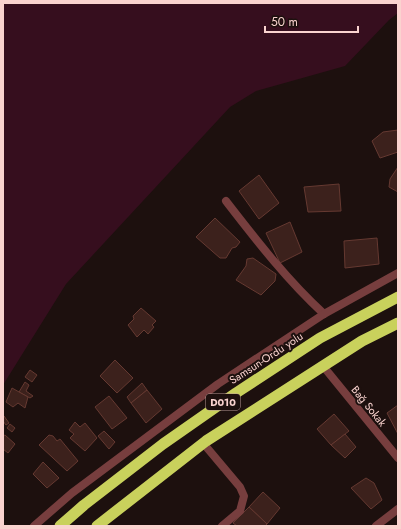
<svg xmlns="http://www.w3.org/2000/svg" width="401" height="529" viewBox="0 0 401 529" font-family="Jost,sans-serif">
	<rect width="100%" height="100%" fill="#1d100e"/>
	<path fill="#360e1e" d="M 3,3 L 398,3 L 398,13 L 389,20 L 345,66 L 256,91 L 230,107 L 66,284 L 3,385 Z"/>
	<g fill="#3c211c" stroke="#653931">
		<path d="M 398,130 L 398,152 L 380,158 L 372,141 L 383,132 Z"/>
		<path d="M 398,167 L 398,192 L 389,187 L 390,179 Z"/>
		<path d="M 259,175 L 279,203 L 259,219 L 239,191 Z"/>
		<path d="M 339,184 L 341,211 L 308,212 L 304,187 Z"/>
		<path d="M 215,218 L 240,242 L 236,247 L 232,248 L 226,258 L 220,258 L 196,237 Z"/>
		<path d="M 290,222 L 302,252 L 280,263 L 266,233 Z"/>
		<path d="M 377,238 L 379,264 L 345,268 L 344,241 Z"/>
		<path d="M 253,258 L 276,274 L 275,281 L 261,295 L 236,280 L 246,266 L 247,259 Z"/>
		<path d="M 141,308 L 156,321 L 152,325 L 154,327 L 148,334 L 144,330 L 137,337 L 128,325 L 134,319 L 133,316 Z"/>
		<path d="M 115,360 L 133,378 L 117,393 L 100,376 Z"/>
		<path d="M 30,370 L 37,375 L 32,382 L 25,377 Z"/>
		<path d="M 25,382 L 29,385 L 26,391 L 33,396 L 30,398 L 19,392 Z"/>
		<path d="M 142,383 L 147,390 L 131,403 L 127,397 Z"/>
		<path d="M 12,388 L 28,397 L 25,408 L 18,403 L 13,407 L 6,402 Z"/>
		<path d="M 147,390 L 162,409 L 146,423 L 131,403 Z"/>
		<path d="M 109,396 L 127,418 L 112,429 L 95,407 Z"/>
		<path d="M 398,405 L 398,434 L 387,413 Z"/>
		<path d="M 334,414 L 349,431 L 331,445 L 317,429 Z"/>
		<path d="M 4,416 L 9,423 L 6,425 L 3,421 Z"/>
		<path d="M 75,422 L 80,427 L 85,423 L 97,438 L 85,451 L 70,438 L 74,434 L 69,430 Z"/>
		<path d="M 10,424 L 15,428 L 12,432 L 7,428 Z"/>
		<path d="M 104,431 L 115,442 L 109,449 L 98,436 Z"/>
		<path d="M 345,434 L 356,447 L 345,458 L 331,445 Z"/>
		<path d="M 5,435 L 15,444 L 8,453 L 3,449 L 3,436 Z"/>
		<path d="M 49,435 L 53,436 L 57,441 L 60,439 L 78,461 L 67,471 L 39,445 Z"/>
		<path d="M 43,462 L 59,478 L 47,488 L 33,474 Z"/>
		<path d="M 366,478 L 374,483 L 382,500 L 371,509 L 351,488 Z"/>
		<path d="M 263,492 L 280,508 L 267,524 L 249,507 Z"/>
		<path d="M 249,507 L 267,524 L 265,526 L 237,526 L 233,523 Z"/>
	</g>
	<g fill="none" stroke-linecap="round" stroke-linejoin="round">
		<g stroke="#773e3e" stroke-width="8">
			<path d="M 226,201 C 257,241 287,280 324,314"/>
			<path d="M 323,366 L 398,458"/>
			<path d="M 203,443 L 240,487 L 244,496 L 240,511 L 222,526"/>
			<path d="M 34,526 L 72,493 L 218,384 L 324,314 L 398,273"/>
			<path d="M 376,526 L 398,509"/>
		</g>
		<g stroke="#c9d15c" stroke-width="11">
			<path d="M 60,526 L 84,505 L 163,444 L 236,393 L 320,338 L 398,297"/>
			<path d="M 97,526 L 206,441 L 362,341 L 398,323"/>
		</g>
	</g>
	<g text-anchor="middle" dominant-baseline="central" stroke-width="4" stroke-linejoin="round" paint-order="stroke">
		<rect fill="#1d100e" stroke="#b89895" stroke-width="1" x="206" y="394" width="34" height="16" rx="3"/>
		<g font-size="10" font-weight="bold" fill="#fad3cf">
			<text x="223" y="402">D010</text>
		</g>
		<g font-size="11" fill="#fad3cf" stroke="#1d100e">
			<text transform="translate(266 358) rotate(-33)">Samsun-Ordu yolu</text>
			<text transform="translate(369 406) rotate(51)">Bağ Sokak</text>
		</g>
	</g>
	<rect width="401" height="529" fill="none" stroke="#fad3cf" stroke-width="8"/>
	<path d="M265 26v6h93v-6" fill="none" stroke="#fad3cf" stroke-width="2"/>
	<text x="271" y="26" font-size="12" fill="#fad3cf" stroke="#1d100e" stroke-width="3" paint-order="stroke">50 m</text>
</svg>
